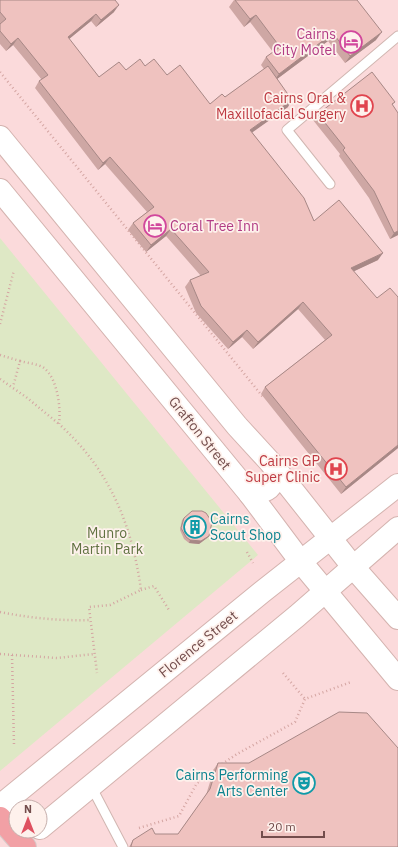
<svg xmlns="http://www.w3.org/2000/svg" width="398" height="847" viewBox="0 0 398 847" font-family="'IBM Plex Sans',sans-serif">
	<rect width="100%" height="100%" fill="#fbece6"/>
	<path fill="#fbdadb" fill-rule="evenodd" d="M 0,0 L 398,0 L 398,847 L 0,847 ZM 16,807 L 40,807 L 40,831 L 16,831 Z"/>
	<path fill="#dee8c5" d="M 0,238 L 258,555 L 0,771 Z"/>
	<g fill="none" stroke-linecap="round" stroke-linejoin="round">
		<g stroke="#d1b6b1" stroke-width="11">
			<g id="lane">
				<path d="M 330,184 L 287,130 L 398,36"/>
				<path d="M 91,786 L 123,847"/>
			</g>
		</g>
		<g stroke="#d4b3af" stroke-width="24">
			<g id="secondary">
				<path d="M 0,137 L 237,426 L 270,462 L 354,568 L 398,618"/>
				<path d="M 0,190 L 250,494 L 301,562 L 398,679"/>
				<path d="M 250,494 C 267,492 275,488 276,469"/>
				<path d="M 0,806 L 262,592 L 398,485"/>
				<path d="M 40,828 L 297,616 L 398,528"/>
			</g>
		</g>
		<g stroke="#d5cac9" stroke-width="24">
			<path id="highway" d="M 0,818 L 25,847"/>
		</g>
		<g stroke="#d4a5a2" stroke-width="2.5" stroke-dasharray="1 3" stroke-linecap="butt">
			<path d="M 0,72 L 263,397"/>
			<path d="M 0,324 L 14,270"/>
			<path d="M 0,355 L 20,361 L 13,387"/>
			<path d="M 20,361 C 27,363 39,364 44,368 C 58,379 61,409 59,424 C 109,469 132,524 141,590 L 110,605 L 89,607 L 97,673"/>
			<path d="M 0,379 L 26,397 L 59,424"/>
			<path d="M 247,552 L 253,563"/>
			<path d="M 141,590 L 154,586 L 169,610"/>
			<path d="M 0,612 C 30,618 60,621 90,620"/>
			<path d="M 0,654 L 57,658 L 94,654"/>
			<path d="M 12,655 L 14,745"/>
			<path d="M 283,673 L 305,699"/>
			<path d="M 222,764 L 237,754 L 295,722 L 305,699 L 351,682"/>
			<path d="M 139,828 L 179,816 L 197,783 L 215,770"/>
		</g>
		<use href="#lane" stroke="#fff" stroke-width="9"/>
		<use href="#secondary" stroke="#fff" stroke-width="22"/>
		<use href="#highway" stroke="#f2a0a5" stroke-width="22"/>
	</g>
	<g fill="#cea7a4">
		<path d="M 0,0 L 114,12 L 96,27 L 91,21 L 69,39 L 99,77 L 126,70 L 145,66 L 167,75 L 210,104 L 225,97 L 264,69 L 261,65 L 266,57 L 273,52 L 250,22 L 244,27 L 229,7 L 234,0 L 376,40 L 345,63 L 328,41 L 277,79 L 288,107 L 252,132 L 314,221 L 378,260 L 354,271 L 398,448 L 341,494 L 261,394 L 265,387 L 325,340 L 298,309 L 253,349 L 242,337 L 228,349 L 196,313 L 185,287 L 190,280 L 201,276 L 166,236 L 146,252 L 128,230 L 133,223 L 147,212 L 105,164 L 98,170 L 35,88 L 39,81 L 42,80 L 13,45 L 6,51 L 0,44 Z"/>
		<path d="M 395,102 L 392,105 L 398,235 L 390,239 L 369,198 L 339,156 L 340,154 L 313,120 L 318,114 Z"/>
		<path d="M 184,518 L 209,536 L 207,538 L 199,544 L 189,543 L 184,539 L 180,530 L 182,520 Z"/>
		<path d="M 218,763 L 249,763 L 398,847 L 129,847 L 133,840 L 155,834 L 178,834 L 206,795 L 214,769 Z"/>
	</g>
	<g fill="#a78886">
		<path d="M 119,5 L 114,12 L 96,27 L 101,20 Z"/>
		<path d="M 96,14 L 91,21 L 63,44 L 68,37 Z"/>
		<path d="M 256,15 L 250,22 L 244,27 L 250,19 Z"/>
		<path d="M 382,32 L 376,40 L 345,63 L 350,56 Z"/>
		<path d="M 333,33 L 328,41 L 273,82 L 279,74 Z"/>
		<path d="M 18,38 L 13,45 L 6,51 L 11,44 Z"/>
		<path d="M 292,100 L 288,107 L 246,137 L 250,130 Z"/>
		<path d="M 110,157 L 105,164 L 98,170 L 103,163 Z"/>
		<path d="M 171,229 L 166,236 L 146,252 L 151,245 Z"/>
		<path d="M 398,231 L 398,235 L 390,239 L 394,233 Z"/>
		<path d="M 383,253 L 378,260 L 346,275 L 351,268 Z"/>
		<path d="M 303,302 L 298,309 L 253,349 L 258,342 Z"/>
		<path d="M 247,330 L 242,337 L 228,349 L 233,342 Z"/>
		<path d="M 398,445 L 398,448 L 341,494 L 346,487 Z"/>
		<path d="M 209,536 L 207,538 L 199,544 L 189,543 L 190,540 Z"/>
	</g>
	<g fill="#efc2bf" stroke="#a78886">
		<path d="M 0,0 L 115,0 L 119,5 L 101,20 L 96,14 L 68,37 L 99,77 L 119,62 L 126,70 L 140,59 L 145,66 L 154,59 L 167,75 L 180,65 L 210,104 L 222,94 L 225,97 L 268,66 L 292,100 L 250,130 L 304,198 L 314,221 L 339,200 L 383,253 L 351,268 L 377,298 L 390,288 L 398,297 L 398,445 L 346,487 L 265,387 L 332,335 L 303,302 L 258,342 L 247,330 L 233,342 L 201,306 L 190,280 L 209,272 L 171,229 L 151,245 L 133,223 L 154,207 L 110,157 L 103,163 L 39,81 L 48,75 L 18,38 L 11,44 L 0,31 L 0,24 L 6,19 L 0,12 Z"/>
		<path d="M 235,0 L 357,0 L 382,32 L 350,56 L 333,33 L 279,74 L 266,57 L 280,47 L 256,15 L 250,19 Z"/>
		<path d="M 372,72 L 395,102 L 392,104 L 398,113 L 398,231 L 394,233 L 374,191 L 343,150 L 345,148 L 318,114 Z"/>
		<path d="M 192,511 L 202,511 L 206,513 L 212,522 L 209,536 L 201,541 L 190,540 L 186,537 L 181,528 L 184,518 Z"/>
		<path d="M 339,712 L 367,713 L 398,748 L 398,847 L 131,847 L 131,846 L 133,840 L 152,828 L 155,834 L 178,834 L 210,789 L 218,763 L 249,763 Z"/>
	</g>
	<defs>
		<g id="hotel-ring" transform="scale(1.15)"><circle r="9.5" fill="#fef1ec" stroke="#d1479c" stroke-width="1.5"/><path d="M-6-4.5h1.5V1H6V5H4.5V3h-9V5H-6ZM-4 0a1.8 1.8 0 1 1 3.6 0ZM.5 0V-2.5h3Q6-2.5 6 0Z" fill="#d1479c"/></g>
		<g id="hospital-ring" transform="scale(1.15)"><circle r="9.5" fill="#fef1ec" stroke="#e0444e" stroke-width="1.5"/><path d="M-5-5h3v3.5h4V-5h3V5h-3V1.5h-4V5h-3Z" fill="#e0444e"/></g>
		<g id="building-ring" transform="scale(1.15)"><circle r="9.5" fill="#fef1ec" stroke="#0f9aa8" stroke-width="1.5"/><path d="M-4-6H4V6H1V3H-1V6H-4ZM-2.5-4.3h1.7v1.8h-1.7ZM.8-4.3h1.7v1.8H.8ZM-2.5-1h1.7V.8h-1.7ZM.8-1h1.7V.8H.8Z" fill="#0f9aa8"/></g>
		<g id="theatre-ring" transform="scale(1.15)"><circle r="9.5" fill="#fef1ec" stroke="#0f9aa8" stroke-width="1.5"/><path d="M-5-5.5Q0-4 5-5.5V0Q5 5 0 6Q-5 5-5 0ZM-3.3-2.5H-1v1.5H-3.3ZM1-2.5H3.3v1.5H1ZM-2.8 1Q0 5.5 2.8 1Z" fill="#0f9aa8"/></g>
	</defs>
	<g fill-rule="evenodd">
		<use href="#hotel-ring" x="351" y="42"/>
		<use href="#hospital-ring" x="362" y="106"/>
		<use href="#hotel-ring" x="155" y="226"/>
		<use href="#hospital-ring" x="336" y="469"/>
		<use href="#building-ring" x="195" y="527"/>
		<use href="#theatre-ring" x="304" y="783"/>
	</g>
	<g text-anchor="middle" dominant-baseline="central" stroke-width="3.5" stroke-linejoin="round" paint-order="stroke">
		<g font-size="14" fill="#b23c85" stroke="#fef1ec" text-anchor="end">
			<text x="336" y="34">Cairns<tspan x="336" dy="16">City Motel</tspan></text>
			<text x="170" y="226" text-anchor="start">Coral Tree Inn</text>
		</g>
		<g font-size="14" fill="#be3a42" stroke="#fef1ec" text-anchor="end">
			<text x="346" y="98">Cairns Oral &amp;<tspan x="346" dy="16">Maxillofacial Surgery</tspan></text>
			<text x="320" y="461">Cairns GP<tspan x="320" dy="16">Super Clinic</tspan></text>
		</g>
		<g font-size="14" fill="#734d4c" stroke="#fef1ec">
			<text transform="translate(200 433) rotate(51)">Grafton Street</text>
			<text transform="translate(198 644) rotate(-39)">Florence Street</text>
		</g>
		<g font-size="14" fill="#0d838f" stroke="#fef1ec" text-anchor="start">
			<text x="210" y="519">Cairns<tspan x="210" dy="16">Scout Shop</tspan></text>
			<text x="288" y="775" text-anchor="end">Cairns Performing<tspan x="288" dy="16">Arts Center</tspan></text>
		</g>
		<g font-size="14" fill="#607241" stroke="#fef1ec">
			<text x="107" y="533">Munro<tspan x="107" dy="16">Martin Park</tspan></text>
		</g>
	</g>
	<g transform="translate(28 819)"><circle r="19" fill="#fef1ec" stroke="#c6afac"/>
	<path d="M0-3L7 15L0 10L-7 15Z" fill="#de5160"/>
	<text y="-6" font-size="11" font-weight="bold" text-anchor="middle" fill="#734d4c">N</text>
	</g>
	<path d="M262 831v6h62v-6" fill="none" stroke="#734d4c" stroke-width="2"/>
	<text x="268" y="831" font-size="12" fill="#734d4c" stroke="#fef1ec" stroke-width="3" paint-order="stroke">20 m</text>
</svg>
